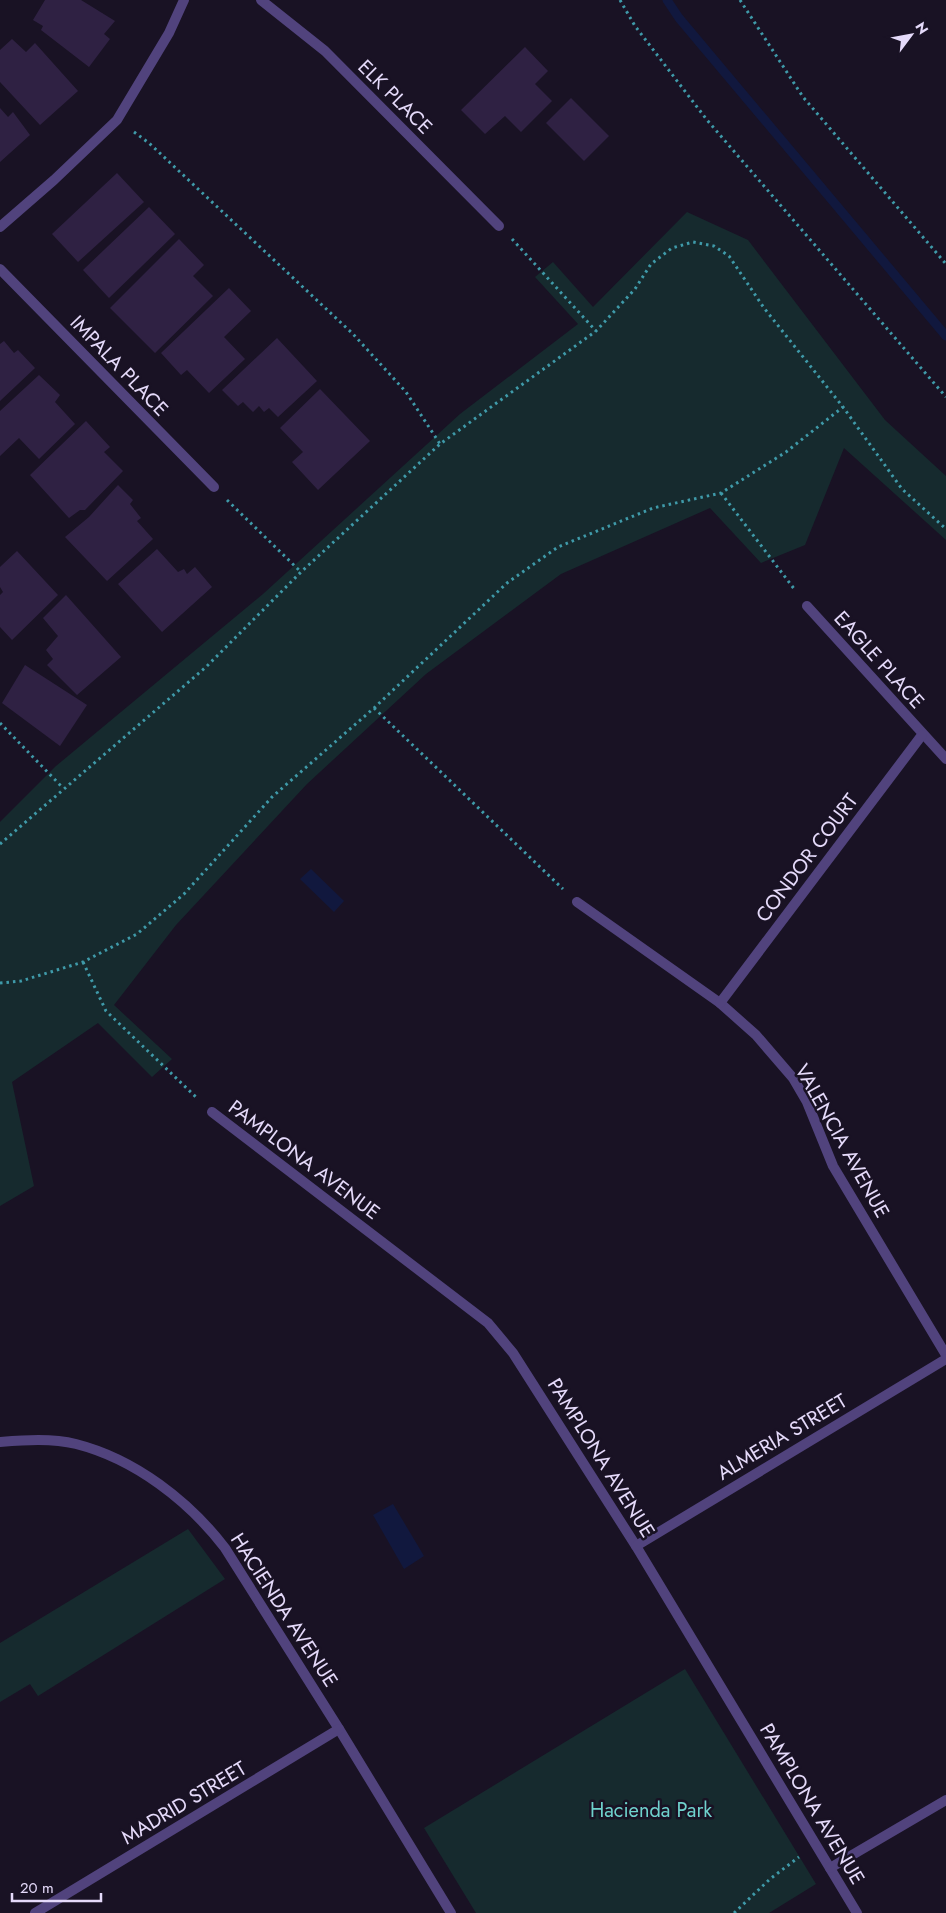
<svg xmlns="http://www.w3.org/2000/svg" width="946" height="1913" viewBox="0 0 946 1913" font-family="Jost,sans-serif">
	<rect width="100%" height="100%" fill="#191224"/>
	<g fill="#162a2e">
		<path d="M 687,212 L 748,240 L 885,420 L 946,476 L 946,540 L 844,448 L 805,545 L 761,563 L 710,508 L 561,574 L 426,674 L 307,784 L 176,925 L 114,1005 L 172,1059 L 152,1077 L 98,1023 L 12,1082 L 34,1186 L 0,1206 L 0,822 L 56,766 L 263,594 L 460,414 L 578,324 L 535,277 L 553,262 L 593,307 Z"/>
		<path d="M 188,1529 L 225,1579 L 38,1696 L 30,1684 L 0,1702 L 0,1643 Z"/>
		<path d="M 685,1669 L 816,1884 L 769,1913 L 476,1913 L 424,1828 Z"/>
	</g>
	<g fill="#11183e">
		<path d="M 311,869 L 344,901 L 334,912 L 300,879 Z"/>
		<path d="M 393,1504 L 424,1556 L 404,1569 L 373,1515 Z"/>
	</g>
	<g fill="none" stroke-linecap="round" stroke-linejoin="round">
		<path stroke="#11183e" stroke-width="9" d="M 667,0 L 679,18 L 946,336"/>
	</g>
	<g fill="#2f2143">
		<path d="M 45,0 L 81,0 L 115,21 L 104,34 L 110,39 L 89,67 L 41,30 L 43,26 L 33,20 Z"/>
		<path d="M 12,39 L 26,52 L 35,43 L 78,91 L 40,125 L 0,82 L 0,50 Z"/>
		<path d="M 525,47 L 548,71 L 535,84 L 552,101 L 521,132 L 505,116 L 485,134 L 461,110 Z"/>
		<path d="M 571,98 L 609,136 L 584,161 L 546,123 Z"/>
		<path d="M 0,108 L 8,117 L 13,112 L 30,135 L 0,162 Z"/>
		<path d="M 117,173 L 144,202 L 78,262 L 52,234 Z"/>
		<path d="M 149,207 L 175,234 L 109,298 L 83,270 Z"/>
		<path d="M 179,239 L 204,265 L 193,276 L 213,296 L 155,353 L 110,308 Z"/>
		<path d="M 229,288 L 251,311 L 224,337 L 245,359 L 209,393 L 187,370 L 181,375 L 161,353 Z"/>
		<path d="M 277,338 L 317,381 L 278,417 L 269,408 L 264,412 L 259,406 L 253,412 L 243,402 L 238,406 L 222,390 Z"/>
		<path d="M 4,341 L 14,353 L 18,350 L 35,368 L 0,401 L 0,344 Z"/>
		<path d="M 39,375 L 60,395 L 55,402 L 75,424 L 39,459 L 19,438 L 0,456 L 0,411 Z"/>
		<path d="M 320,389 L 370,441 L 318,490 L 292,462 L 303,452 L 280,428 Z"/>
		<path d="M 86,421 L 110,447 L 104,452 L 123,471 L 85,510 L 80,510 L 69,518 L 30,475 Z"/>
		<path d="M 118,485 L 133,500 L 130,504 L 141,518 L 137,521 L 153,539 L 107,581 L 65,537 L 89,517 Z"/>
		<path d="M 157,549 L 178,572 L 184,569 L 187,574 L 195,567 L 212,587 L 162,632 L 118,584 Z"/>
		<path d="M 17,551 L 58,595 L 12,640 L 0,627 L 0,595 L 3,592 L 0,587 L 0,567 Z"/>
		<path d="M 66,595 L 121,657 L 77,695 L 47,665 L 53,659 L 46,650 L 58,636 L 43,618 Z"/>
		<path d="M 25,665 L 87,705 L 60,746 L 2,703 Z"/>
	</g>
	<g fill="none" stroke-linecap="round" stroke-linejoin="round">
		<g stroke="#3f9aa9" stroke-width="3" stroke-dasharray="2.5 4" stroke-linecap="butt">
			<path d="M 620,0 L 635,26 L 707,120 L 946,397"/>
			<path d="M 740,0 L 803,97 L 946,264"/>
			<path d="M 134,132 L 149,143 L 353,334 L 406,392 L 440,444"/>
			<path d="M 512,239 L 596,331"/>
			<path d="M 721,493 L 795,590"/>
			<path d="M 227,500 L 301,572"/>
			<path d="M 374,708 L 563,889"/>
			<path d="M 0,723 L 63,788"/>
			<path d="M 0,844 L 206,667 L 301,572 L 440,444 L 596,331 L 635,289 L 651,264 L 672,248 L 693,242 L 714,246 L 729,256 L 764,308 L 843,407 L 902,489 L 946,529"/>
			<path d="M 83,962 L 106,1011 L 198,1099"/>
			<path d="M 0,983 L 21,981 L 83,962 L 137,934 L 184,894 L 272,797 L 374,708 L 507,583 L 558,547 L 653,508 L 721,493 L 786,452 L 843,407"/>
			<path d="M 734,1913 L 770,1879 L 799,1857"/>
		</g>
		<g stroke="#51437d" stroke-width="10">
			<path d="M 261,0 L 325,51 L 499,226"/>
			<path d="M 0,227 L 54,180 L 117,120 L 169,33 L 184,0"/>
			<path d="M 0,269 L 214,487"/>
			<path d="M 807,606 L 946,759"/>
			<path d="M 577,902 L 720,1003 L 756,1035 L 793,1078 L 807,1102 L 833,1166 L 946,1355"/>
			<path d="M 720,1003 L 922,735"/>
			<path d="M 212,1112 L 488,1323 L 513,1353 L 636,1546 L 857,1913"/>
			<path d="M 0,1442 C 25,1440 52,1438 76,1444 C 135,1459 189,1501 225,1548 L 339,1729 L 451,1913"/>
			<path d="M 636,1546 L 946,1359"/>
			<path d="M 830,1868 L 946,1800"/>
			<path d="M 35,1913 L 339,1729"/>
		</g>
	</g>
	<g text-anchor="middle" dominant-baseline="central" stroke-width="5" stroke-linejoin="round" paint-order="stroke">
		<g font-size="20" fill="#e5dafa" stroke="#191224">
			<text transform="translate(395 97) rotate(45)">ELK PLACE</text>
			<text transform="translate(119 366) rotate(46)">IMPALA PLACE</text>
			<text transform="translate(879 660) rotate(48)">EAGLE PLACE</text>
			<text transform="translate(807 858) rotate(-53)">CONDOR COURT</text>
			<text transform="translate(842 1141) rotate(61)">VALENCIA AVENUE</text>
			<text transform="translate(304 1160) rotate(37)">PAMPLONA AVENUE</text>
			<text transform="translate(782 1437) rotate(-31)">ALMERIA STREET</text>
			<text transform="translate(601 1458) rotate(58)">PAMPLONA AVENUE</text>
			<text transform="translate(284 1610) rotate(57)">HACIENDA AVENUE</text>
			<text transform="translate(184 1803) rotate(-31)">MADRID STREET</text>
			<text transform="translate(812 1804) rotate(59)">PAMPLONA AVENUE</text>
		</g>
		<g font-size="20" fill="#6fd1cd" stroke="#191224">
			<text x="651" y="1810">Hacienda Park</text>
		</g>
	</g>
	<g transform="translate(911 35) rotate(58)" stroke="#191224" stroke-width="4" paint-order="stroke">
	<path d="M0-4L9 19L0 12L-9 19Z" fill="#e5dafa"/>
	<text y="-8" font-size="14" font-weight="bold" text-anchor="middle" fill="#e5dafa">N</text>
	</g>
	<path d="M12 1893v8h89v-8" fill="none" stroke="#e5dafa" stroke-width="2.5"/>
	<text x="20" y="1893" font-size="15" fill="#e5dafa" stroke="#191224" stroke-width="4" paint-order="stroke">20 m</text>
</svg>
